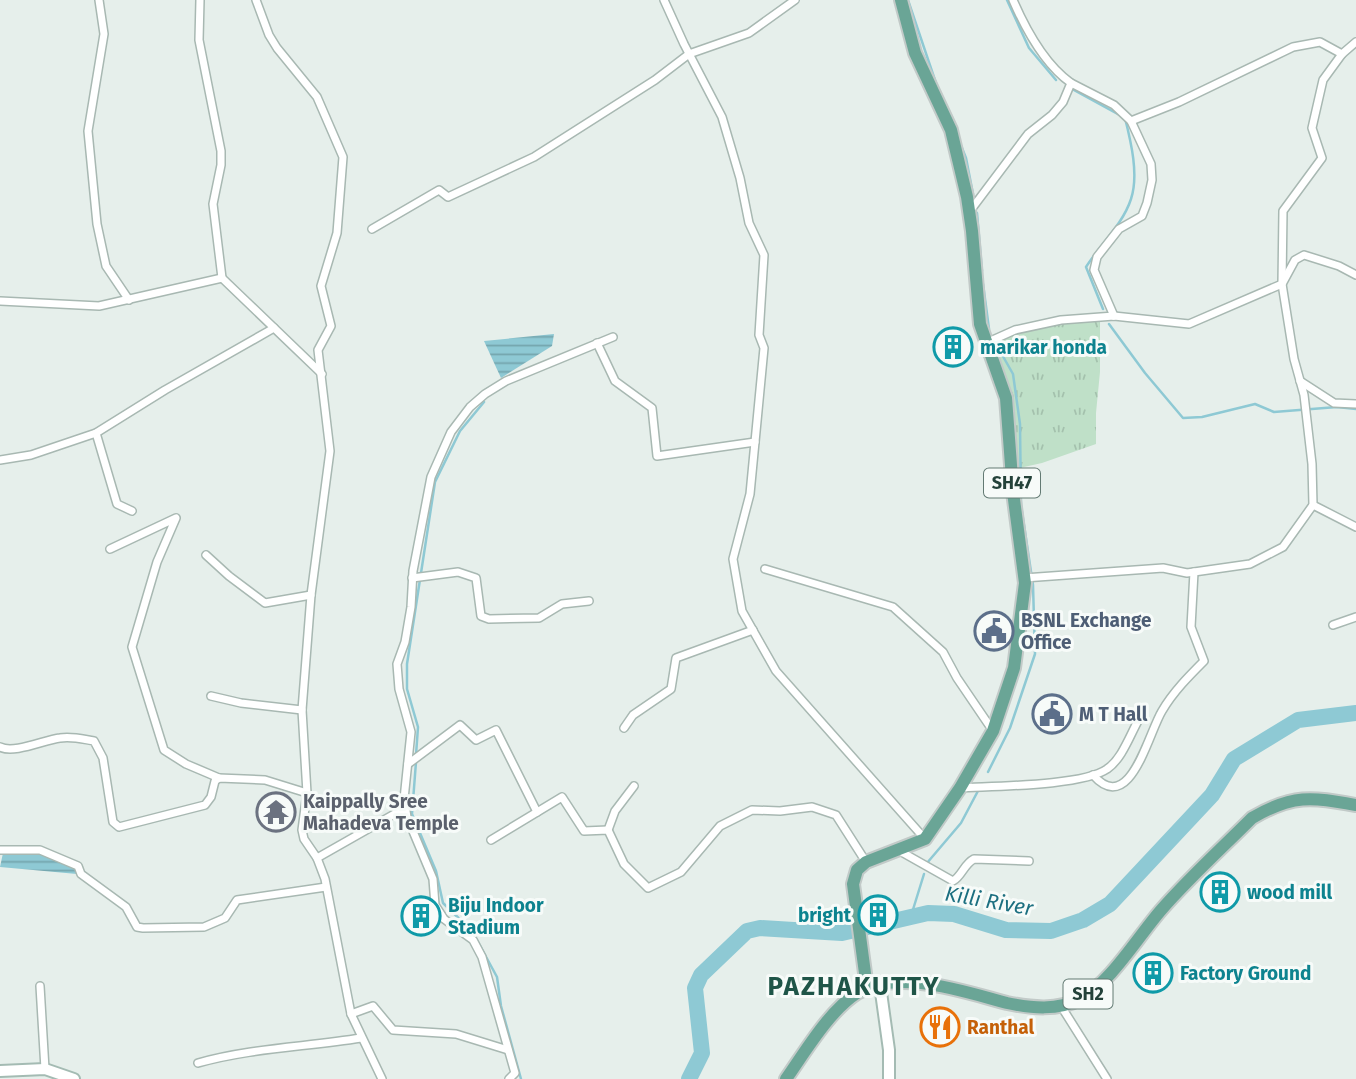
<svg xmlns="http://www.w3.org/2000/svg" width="1356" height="1079" viewBox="0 0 1356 1079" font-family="'Fira Sans',sans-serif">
	<defs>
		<pattern id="grass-tufts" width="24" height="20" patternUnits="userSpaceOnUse" patternTransform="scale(1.75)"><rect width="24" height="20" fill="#bfe0c8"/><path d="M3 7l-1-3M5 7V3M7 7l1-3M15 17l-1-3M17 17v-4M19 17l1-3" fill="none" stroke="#a4c1ad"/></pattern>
		<pattern id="water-rules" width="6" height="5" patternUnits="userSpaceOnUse" patternTransform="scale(1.75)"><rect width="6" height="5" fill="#8ec9d4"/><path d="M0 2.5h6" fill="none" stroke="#74a5ad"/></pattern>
	</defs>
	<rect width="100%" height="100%" fill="#e6efeb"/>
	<path fill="url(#grass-tufts)" d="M 1100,321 L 1100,372 L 1096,413 L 1096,444 L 1042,463 L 1015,469 L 987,346 C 1012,323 1067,325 1100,321 Z"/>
	<g fill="url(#water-rules)">
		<path d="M 554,334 L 552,346 L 501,378 L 484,341 Z"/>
		<path d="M 38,852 L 77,868 L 77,874 L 0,867 L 3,853 Z"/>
	</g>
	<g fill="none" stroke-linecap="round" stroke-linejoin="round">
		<g stroke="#8ec9d4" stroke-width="2.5">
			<path d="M 908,0 L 939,92"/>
			<path d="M 1007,0 L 1029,48 L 1056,80"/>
			<path d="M 1072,89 L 1125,118 C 1131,142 1139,175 1131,199 C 1123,224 1100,245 1086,267 L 1103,309"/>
			<path d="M 960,143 L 966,158 L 973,194"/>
			<path d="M 977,213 L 982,271"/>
			<path d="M 983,284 L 989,329"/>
			<path d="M 1109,324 L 1145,373 L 1183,418 L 1202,417 L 1255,404 L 1274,412 L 1337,407 L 1356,409"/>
			<path d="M 416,755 L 418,727 L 407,689 L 407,664 L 435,482 L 460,431 L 484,402"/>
			<path d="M 416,762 L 412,814 L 436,871 L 443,903 L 472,931 L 497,977 L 501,1006 L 521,1079"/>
			<path d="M 988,772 L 1010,728 L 1035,654 L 1033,585 L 1021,505 L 1020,424 L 1013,374 L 996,344"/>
			<path d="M 927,863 L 961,823 L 979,789"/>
			<path d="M 911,916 L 924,874"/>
		</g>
		<path stroke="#8ec9d4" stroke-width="16" d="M 689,1079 L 702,1053 L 695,988 L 701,975 L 747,931 L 760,928 L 842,933 L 928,913 L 954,914 L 1006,930 L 1051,931 L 1083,920 L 1110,904 L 1212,795 L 1234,759 L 1298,720 L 1356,713"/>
		<g stroke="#a8b8b2" stroke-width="10">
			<g id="street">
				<path d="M 99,0 L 104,34 L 88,131 L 97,224 L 106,266 L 129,300"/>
				<path d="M 200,0 L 199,40 L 221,151 L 221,165 L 213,204 L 222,278"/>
				<path d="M 256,0 L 269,35 L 277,48 L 317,97 L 343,157 L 337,233 L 321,286 L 331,326 L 318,350 L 330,451 L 311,595 L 302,710 L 307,793 L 302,830 L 304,839 L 317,858 L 325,879 L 351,1014 L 382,1079"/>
				<path d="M 664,0 L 684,44 L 722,117 L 740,178 L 749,223 L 764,255 L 759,335 L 764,348 L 750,494 L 733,559 L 742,611 L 776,671 L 925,839"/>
				<path d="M 1071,83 L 1114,105 L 1131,121 L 1179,102 L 1293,47 L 1320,42 L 1342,54"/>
				<path d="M 970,211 L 1028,134 L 1052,115 L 1063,102 L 1071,83 C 1044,64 1026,30 1013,0"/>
				<path d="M 372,229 L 439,190 L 448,197 L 534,157 L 655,80 L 689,54 L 749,33 L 795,0"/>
				<path d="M 0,301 L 99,306 L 222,278 L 322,374"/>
				<path d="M 1114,316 L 1094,270 L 1097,257 L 1119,229 L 1142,216 L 1147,203 L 1152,180 L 1151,164 L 1131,121"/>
				<path d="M 597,343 L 615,381 L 652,408 L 657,456 L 755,442"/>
				<path d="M 986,343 L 1015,330 L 1061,320 L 1114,316 L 1189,324 L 1282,284 L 1295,260 L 1304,255 L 1339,266 L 1356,275"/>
				<path d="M 1300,381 L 1334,403 L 1356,404"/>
				<path d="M 96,433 L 117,504 L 132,511"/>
				<path d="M 0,460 L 31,455 L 96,433 L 165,390 L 274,328"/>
				<path d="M 1313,505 L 1356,527"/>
				<path d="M 110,549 L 176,518 L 157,562 L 132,647 L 164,750 L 186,764 L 219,778"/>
				<path d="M 206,555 L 229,576 L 265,603 L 311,595"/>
				<path d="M 765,569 L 893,607 L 943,652 L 957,678 L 993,731"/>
				<path d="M 412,578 L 458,572 L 476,578 L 481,616 L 489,619 L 539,618 L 562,604 L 589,601"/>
				<path d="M 1024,578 L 1163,568 L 1187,573 L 1250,564 L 1283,547 L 1313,505 L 1312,464 L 1304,395 L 1294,359 L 1282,284 L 1283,211 L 1322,158 L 1312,128 L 1323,80 L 1342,54 L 1356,42"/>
				<path d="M 1333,625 L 1356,617"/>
				<path d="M 211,696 L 241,703 L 302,710"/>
				<path d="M 624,728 L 633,715 L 671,689 L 676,658 L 753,630"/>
				<path d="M 0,747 C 14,754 44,740 60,738 C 72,736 82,739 94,741 L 103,758 L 113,822 L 119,827 L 205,805 L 211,797 L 215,781 L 219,778 L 265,780 L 307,793"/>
				<path d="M 408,764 L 460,725 L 476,740 L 496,730 L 537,812"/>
				<path d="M 1093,775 C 1130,817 1148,734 1162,711 C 1173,692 1189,676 1204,661 L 1191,627 L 1194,572"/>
				<path d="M 960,788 C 992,786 1083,786 1107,769 C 1122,759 1130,735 1139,719"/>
				<path d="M 608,830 L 615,811 L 634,786"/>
				<path d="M 491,840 L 562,797 L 584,831 L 608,830 L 624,864 L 648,888 L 681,872 L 720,826 L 752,810 L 780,811 L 812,807 L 836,815 L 866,862"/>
				<path d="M 0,850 L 40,850 L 78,866 L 81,874 L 126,907 L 137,927 L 143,928 L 204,927 L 225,918 L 237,900 L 326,887"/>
				<path d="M 898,850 L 953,881 C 962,876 964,864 974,859 L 1029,861"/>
				<path d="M 317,858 L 405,808"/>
				<path d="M 40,986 L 45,1069"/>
				<path d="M 1061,1006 L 1107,1079"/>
				<path d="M 351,1014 L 373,1006 L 393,1030 L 456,1034 L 508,1050"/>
				<path d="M 198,1063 C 251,1048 306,1047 361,1038"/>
				<path d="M 509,1079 L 515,1073 L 482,957 L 473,940 L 444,919 L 435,905 L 433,879 L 407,817 L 404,799 L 411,732 L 399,689 L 397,664 L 405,642 L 411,607 L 413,571 L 431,477 L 451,432 L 470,407 L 485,394 L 506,381 L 613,337"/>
			</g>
		</g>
		<g stroke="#a4bbb3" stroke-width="14">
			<g id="secondary">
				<path d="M 880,985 L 889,1050 L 889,1079"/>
				<path d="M 0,1071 L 45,1069 L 74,1079"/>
			</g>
		</g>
		<g stroke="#c2cac8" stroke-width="16">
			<g id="primary">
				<path d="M 867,988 L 853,884 L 857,870 L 866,862 L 925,839 L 960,788 L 993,731 L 1014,668 L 1025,583 L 1013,492 L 1006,398 L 980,324 L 972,231 L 967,197 L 951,130 L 915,53 L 901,0"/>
				<path d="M 786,1079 C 805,1052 829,1011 857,993 C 897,968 965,992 1007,1003 C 1031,1008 1058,1011 1080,999 C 1110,984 1139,935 1162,909 C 1190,877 1222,848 1252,818 C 1293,794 1311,797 1356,805"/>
			</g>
		</g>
		<use href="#street" stroke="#fff" stroke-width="7"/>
		<use href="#secondary" stroke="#fff" stroke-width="10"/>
		<use href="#primary" stroke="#6aa596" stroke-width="12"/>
	</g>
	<defs>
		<g id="building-ring" transform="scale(2.0125)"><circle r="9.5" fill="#f7fbf9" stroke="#0f9aa8" stroke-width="1.5"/><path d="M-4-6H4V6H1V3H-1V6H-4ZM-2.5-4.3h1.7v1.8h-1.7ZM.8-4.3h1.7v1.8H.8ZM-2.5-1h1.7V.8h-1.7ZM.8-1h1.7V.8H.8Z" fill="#0f9aa8"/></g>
		<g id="civic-ring" transform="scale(2.0125)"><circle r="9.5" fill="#f7fbf9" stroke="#5c6f8a" stroke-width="1.5"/><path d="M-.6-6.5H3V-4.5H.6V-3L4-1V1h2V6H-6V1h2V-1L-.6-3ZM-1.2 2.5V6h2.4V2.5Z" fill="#5c6f8a"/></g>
		<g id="temple-ring" transform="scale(2.0125)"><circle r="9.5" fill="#f7fbf9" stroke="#6b7280" stroke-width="1.5"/><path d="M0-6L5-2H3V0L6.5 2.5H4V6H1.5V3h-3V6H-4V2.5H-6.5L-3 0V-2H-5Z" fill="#6b7280"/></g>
		<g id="restaurant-ring" transform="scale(2.0125)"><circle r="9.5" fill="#f7fbf9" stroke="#e8710a" stroke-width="1.5"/><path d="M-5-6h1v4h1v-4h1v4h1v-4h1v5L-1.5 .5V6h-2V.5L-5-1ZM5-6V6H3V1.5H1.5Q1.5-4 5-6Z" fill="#e8710a"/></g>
	</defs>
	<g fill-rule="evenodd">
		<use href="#building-ring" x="953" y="347"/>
		<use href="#civic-ring" x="994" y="631"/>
		<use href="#civic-ring" x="1052" y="714"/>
		<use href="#temple-ring" x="276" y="812"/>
		<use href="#building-ring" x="1220" y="892"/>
		<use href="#building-ring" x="878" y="915"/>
		<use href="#building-ring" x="421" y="916"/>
		<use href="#building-ring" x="1153" y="973"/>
		<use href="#restaurant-ring" x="940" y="1027"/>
	</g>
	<g text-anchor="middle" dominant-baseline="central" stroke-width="6" stroke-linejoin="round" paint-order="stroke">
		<g fill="#f7fbf9" stroke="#637a73" stroke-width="2">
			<rect x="984" y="468.5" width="56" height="29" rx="5"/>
			<rect x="1063.5" y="979.5" width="49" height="29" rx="5"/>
		</g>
		<g font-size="18" font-weight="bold" fill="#24423a">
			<text x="1012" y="483">SH47</text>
			<text x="1088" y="994">SH2</text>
		</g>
		<g font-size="19" font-weight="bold" fill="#0d838f" stroke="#f7fbf9" text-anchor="start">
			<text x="980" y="347">marikar honda</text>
			<text x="1247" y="892">wood mill</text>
			<text x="448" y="905">Biju Indoor<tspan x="448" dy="22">Stadium</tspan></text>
			<text x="851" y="915" text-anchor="end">bright</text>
			<text x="1180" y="973">Factory Ground</text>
		</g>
		<g font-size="19" font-weight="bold" fill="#4e5e75" stroke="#f7fbf9" text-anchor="start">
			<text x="1021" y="620">BSNL Exchange<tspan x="1021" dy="22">Office</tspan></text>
			<text x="1079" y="714">M T Hall</text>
		</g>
		<g font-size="19" font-weight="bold" fill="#5b616d" stroke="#f7fbf9" text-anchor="start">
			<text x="303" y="801">Kaippally Sree<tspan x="303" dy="22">Mahadeva Temple</tspan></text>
		</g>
		<g font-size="19" font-weight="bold" fill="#c56008" stroke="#f7fbf9" text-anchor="start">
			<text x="967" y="1027">Ranthal</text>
		</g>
		<g font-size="21" font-style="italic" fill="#1c6f80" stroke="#f7fbf9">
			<text transform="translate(989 901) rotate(10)">Killi River</text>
		</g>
		<g font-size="26" font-weight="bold" letter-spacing="2" fill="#1f5548" stroke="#f7fbf9">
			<text x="854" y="986">PAZHAKUTTY</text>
		</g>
	</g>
</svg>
